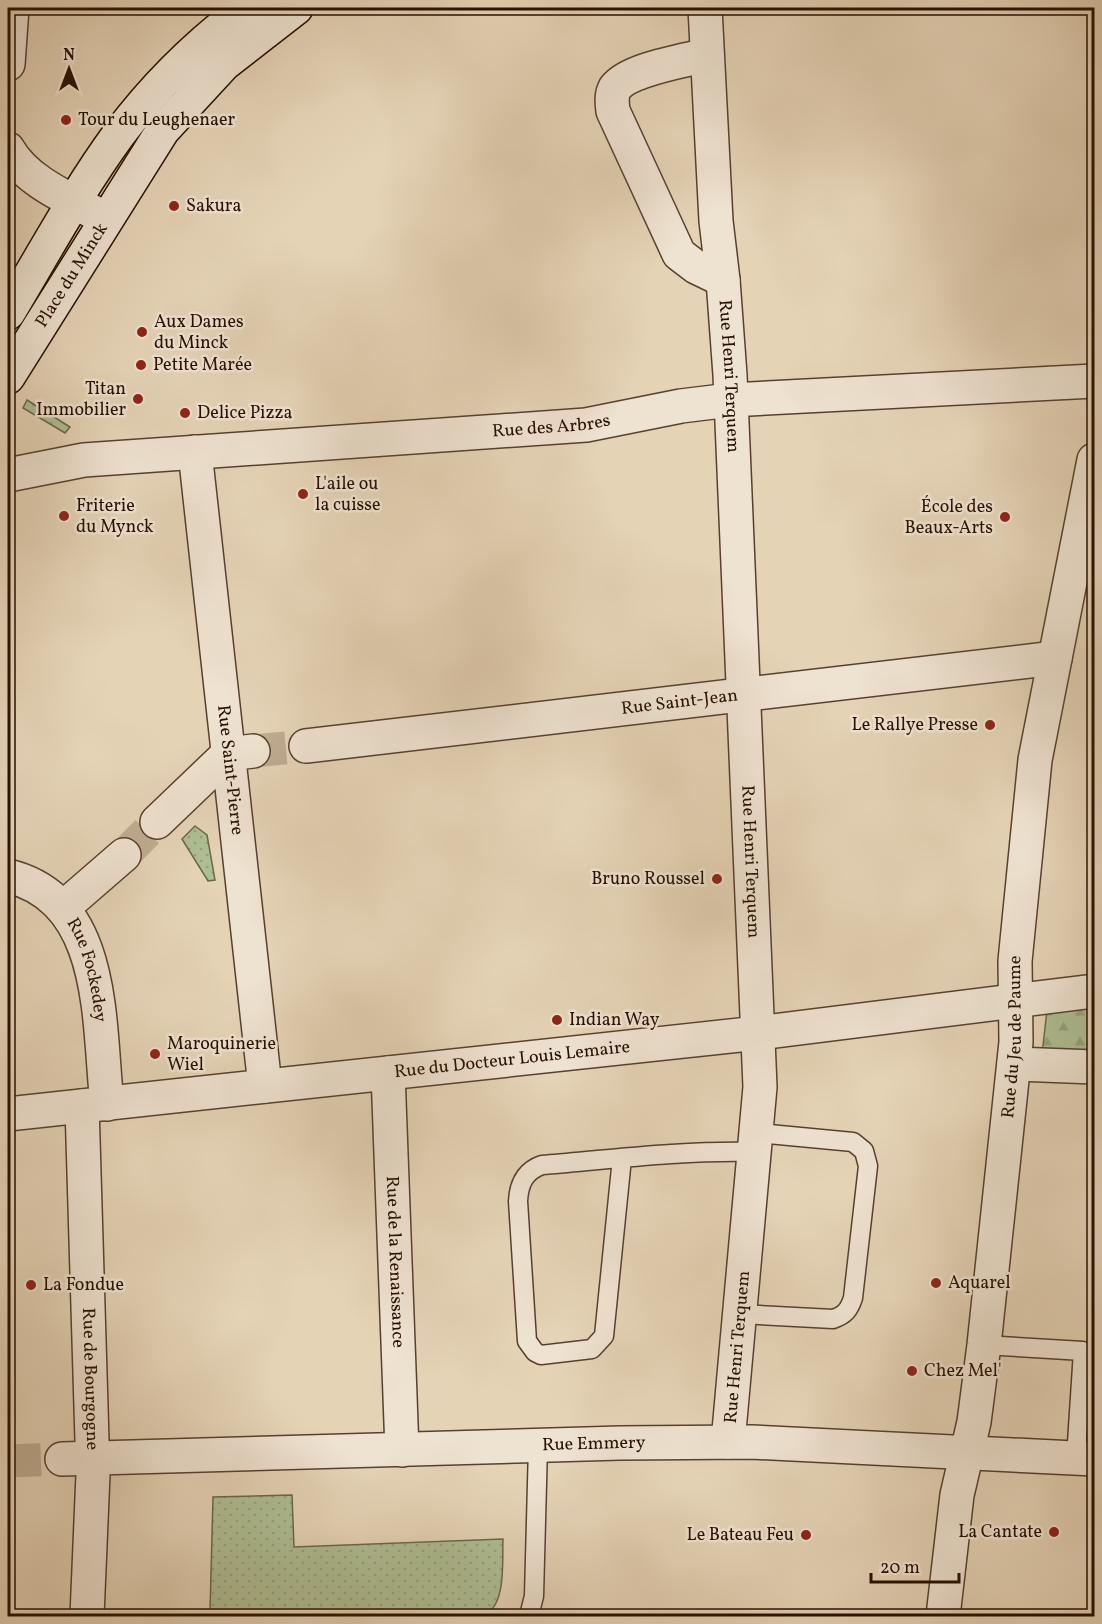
<svg xmlns="http://www.w3.org/2000/svg" width="1102" height="1624" viewBox="0 0 1102 1624" font-family="Vollkorn,serif">
	<defs>
		<pattern id="grass-dots" width="8" height="8" patternUnits="userSpaceOnUse" patternTransform="scale(1.5)"><rect width="8" height="8" fill="#aebe93"/><path d="M2 2h.1M6 6h.1" fill="none" stroke="#96a27d" stroke-width="1.8" stroke-linecap="round"/></pattern>
		<pattern id="forest-firs" width="22" height="20" patternUnits="userSpaceOnUse" patternTransform="scale(1.5)"><rect width="22" height="20" fill="#aebe93"/><path d="M5 1l3.5 6h-7zM16 11l3.5 6h-7z" fill="#96a27d"/></pattern>
	</defs>
	<rect width="100%" height="100%" fill="#e5d3b6"/>
	<filter id="stains"><feTurbulence type="fractalNoise" baseFrequency=".00333" numOctaves="4"/><feColorMatrix values="0 0 0 0 .2 0 0 0 0 .09 0 0 0 0 .02 0 0 0 .5 -.17"/></filter>
	<radialGradient id="worn" r=".72"><stop offset=".6" stop-color="#630" stop-opacity="0"/><stop offset="1" stop-color="#630" stop-opacity=".3"/></radialGradient>
	<g fill="url(#grass-dots)" stroke="#6a674a" stroke-width="1.5">
		<path d="M 27,400 L 70,427 L 65,433 L 23,408 Z"/>
		<path d="M 195,826 L 207,835 L 215,880 L 208,881 L 182,839 Z"/>
		<path d="M 292,1495 L 294,1547 L 503,1539 C 502,1561 507,1606 483,1616 L 356,1616 L 210,1611 L 213,1497 Z"/>
	</g>
	<path fill="url(#forest-firs)" stroke="#6a674a" stroke-width="1.5" d="M 1094,1005 L 1094,1057 L 1042,1055 L 1047,1010 Z"/>
	<g fill="none" stroke-linecap="round" stroke-linejoin="round">
		<g stroke="#bfac92" stroke-width="33" stroke-dasharray="33 16" stroke-linecap="butt">
			<path d="M 253,751 L 306,746"/>
			<path d="M 124,855 L 157,822"/>
			<path d="M 8,1461 L 62,1459"/>
		</g>
		<g stroke="#56412e" stroke-width="21">
			<g id="service">
				<path d="M 622,1158 L 604,1336 L 592,1349 L 541,1355 L 535,1352 L 527,1341 L 518,1201 C 519,1183 525,1171 542,1165 C 613,1159 685,1150 756,1152"/>
				<path d="M 741,1314 L 833,1319 C 845,1315 849,1310 853,1298 L 868,1166 L 864,1151 L 853,1142 L 758,1133"/>
				<path d="M 984,1345 L 1083,1351 L 1076,1458"/>
				<path d="M 529,1616 L 534,1596 L 538,1446"/>
			</g>
		</g>
		<g stroke="#56412e" stroke-width="36">
			<g id="minor">
				<path id="s1" d="M 705,8 L 716,221 L 723,280 L 730,375 L 760,1087 L 728,1442"/>
				<path d="M 707,55 C 684,61 629,69 615,88 C 611,95 612,103 613,111 L 679,254 L 696,267 L 723,280"/>
				<path d="M 8,64 L 12,8"/>
				<path d="M 8,149 C 27,183 73,200 106,219"/>
				<path id="s2" d="M 195,452 L 265,1086"/>
				<path id="s3" d="M 8,475 L 84,460 L 586,425 L 681,406 L 730,400 L 1094,381"/>
				<path id="s4" d="M 306,746 L 1055,658"/>
				<path d="M 157,822 L 228,754 L 253,751"/>
				<path id="s5" d="M 8,876 C 107,900 98,1022 107,1104"/>
				<path d="M 64,907 L 124,855"/>
				<path d="M 1014,1064 L 1094,1067"/>
				<path id="s6" d="M 388,1073 L 402,1450"/>
				<path id="s7" d="M 82,1106 L 93,1474 L 87,1616"/>
				<path id="s8" d="M 8,1114 L 758,1033 L 1094,991"/>
				<path id="s9" d="M 62,1459 L 620,1443 L 751,1442 L 1094,1459"/>
				<path id="s10" d="M 943,1616 L 957,1495 L 974,1422 L 984,1345 L 1016,1042 L 1015,961 L 1035,760 L 1094,460"/>
			</g>
		</g>
		<g stroke="#261000" stroke-width="36">
			<g id="secondary">
				<path d="M 8,313 C 44,253 78,190 119,134 C 155,86 199,43 246,8"/>
				<path id="s11" d="M 8,377 L 163,130 L 224,64 L 296,8"/>
			</g>
		</g>
		<use href="#service" stroke="#eee2d0" stroke-width="18"/>
		<use href="#minor" stroke="#eee2d0" stroke-width="33"/>
		<use href="#secondary" stroke="#eee2d0" stroke-width="33"/>
	</g>
	<g fill="#8f2418" stroke="#eee2d0" stroke-width="2">
		<circle cx="66" cy="120" r="6"/>
		<circle cx="174" cy="206" r="6"/>
		<circle cx="142" cy="332" r="6"/>
		<circle cx="141" cy="365" r="6"/>
		<circle cx="138" cy="399" r="6"/>
		<circle cx="185" cy="413" r="6"/>
		<circle cx="303" cy="494" r="6"/>
		<circle cx="64" cy="516" r="6"/>
		<circle cx="1005" cy="517" r="6"/>
		<circle cx="990" cy="725" r="6"/>
		<circle cx="717" cy="879" r="6"/>
		<circle cx="557" cy="1020" r="6"/>
		<circle cx="155" cy="1054" r="6"/>
		<circle cx="936" cy="1283" r="6"/>
		<circle cx="31" cy="1285" r="6"/>
		<circle cx="912" cy="1371" r="6"/>
		<circle cx="1054" cy="1532" r="6"/>
		<circle cx="806" cy="1535" r="6"/>
	</g>
	<g text-anchor="middle" dominant-baseline="central" stroke-width="5" stroke-linejoin="round" paint-order="stroke">
		<g font-size="18" fill="#261000" stroke="#eee2d0" text-anchor="start">
			<text x="78" y="120">Tour du Leughenaer</text>
			<text x="186" y="206">Sakura</text>
			<text x="154" y="322">Aux Dames<tspan x="154" dy="21">du Minck</tspan></text>
			<text x="153" y="365">Petite Marée</text>
			<text x="126" y="389" text-anchor="end">Titan<tspan x="126" dy="21">Immobilier</tspan></text>
			<text x="197" y="413">Delice Pizza</text>
			<text x="315" y="484">L'aile ou<tspan x="315" dy="21">la cuisse</tspan></text>
			<text x="76" y="506">Friterie<tspan x="76" dy="21">du Mynck</tspan></text>
			<text x="993" y="507" text-anchor="end">École des<tspan x="993" dy="21">Beaux-Arts</tspan></text>
			<text x="978" y="725" text-anchor="end">Le Rallye Presse</text>
			<text x="705" y="879" text-anchor="end">Bruno Roussel</text>
			<text x="569" y="1020">Indian Way</text>
			<text x="167" y="1044">Maroquinerie<tspan x="167" dy="21">Wiel</tspan></text>
			<text x="948" y="1283">Aquarel</text>
			<text x="43" y="1285">La Fondue</text>
			<text x="924" y="1371">Chez Mel'</text>
			<text x="1042" y="1532" text-anchor="end">La Cantate</text>
			<text x="794" y="1535" text-anchor="end">Le Bateau Feu</text>
		</g>
		<g font-size="18" fill="#261000" stroke="#eee2d0">
			<text stroke="none"><textPath href="#s11" startOffset="120">Place du Minck</textPath></text>
			<text stroke="none"><textPath href="#s1" startOffset="369">Rue Henri Terquem</textPath></text>
			<text stroke="none"><textPath href="#s3" startOffset="546">Rue des Arbres</textPath></text>
			<text stroke="none"><textPath href="#s4" startOffset="376">Rue Saint-Jean</textPath></text>
			<text stroke="none"><textPath href="#s2" startOffset="320">Rue Saint-Pierre</textPath></text>
			<text stroke="none"><textPath href="#s1" startOffset="855">Rue Henri Terquem</textPath></text>
			<text stroke="none"><textPath href="#s5" startOffset="132">Rue Fockedey</textPath></text>
			<text stroke="none"><textPath href="#s10" startOffset="584">Rue du Jeu de Paume</textPath></text>
			<text stroke="none"><textPath href="#s8" startOffset="507">Rue du Docteur Louis Lemaire</textPath></text>
			<text stroke="none"><textPath href="#s6" startOffset="189">Rue de la Renaissance</textPath></text>
			<text transform="translate(738 1347) rotate(-85)">Rue Henri Terquem</text>
			<text stroke="none"><textPath href="#s7" startOffset="273">Rue de Bourgogne</textPath></text>
			<text stroke="none"><textPath href="#s9" startOffset="532">Rue Emmery</textPath></text>
		</g>
	</g>
	<rect width="1102" height="1624" fill="none" stroke="#e5d3b6" stroke-width="30"/>
	<rect x="9" y="9" width="1084" height="1606" fill="none" stroke="#261000" stroke-width="3"/>
	<rect x="15" y="15" width="1072" height="1594" fill="none" stroke="#261000" stroke-width="1.5"/>
	<g transform="translate(69 69)" stroke="#eee2d0" stroke-width="4.5" paint-order="stroke">
	<path d="M0-4.5L10 22L0 15L-10 22Z" fill="#261000"/>
	<text y="-9" font-size="16" font-weight="bold" text-anchor="middle" fill="#261000">N</text>
	</g>
	<path d="M871 1573v9h88v-9" fill="none" stroke="#261000" stroke-width="3"/>
	<text x="880" y="1573" font-size="18" fill="#261000" stroke="#eee2d0" stroke-width="4.5" paint-order="stroke">20 m</text>
	<rect width="100%" height="100%" filter="url(#stains)"/>
	<rect width="100%" height="100%" fill="url(#worn)"/>
</svg>
